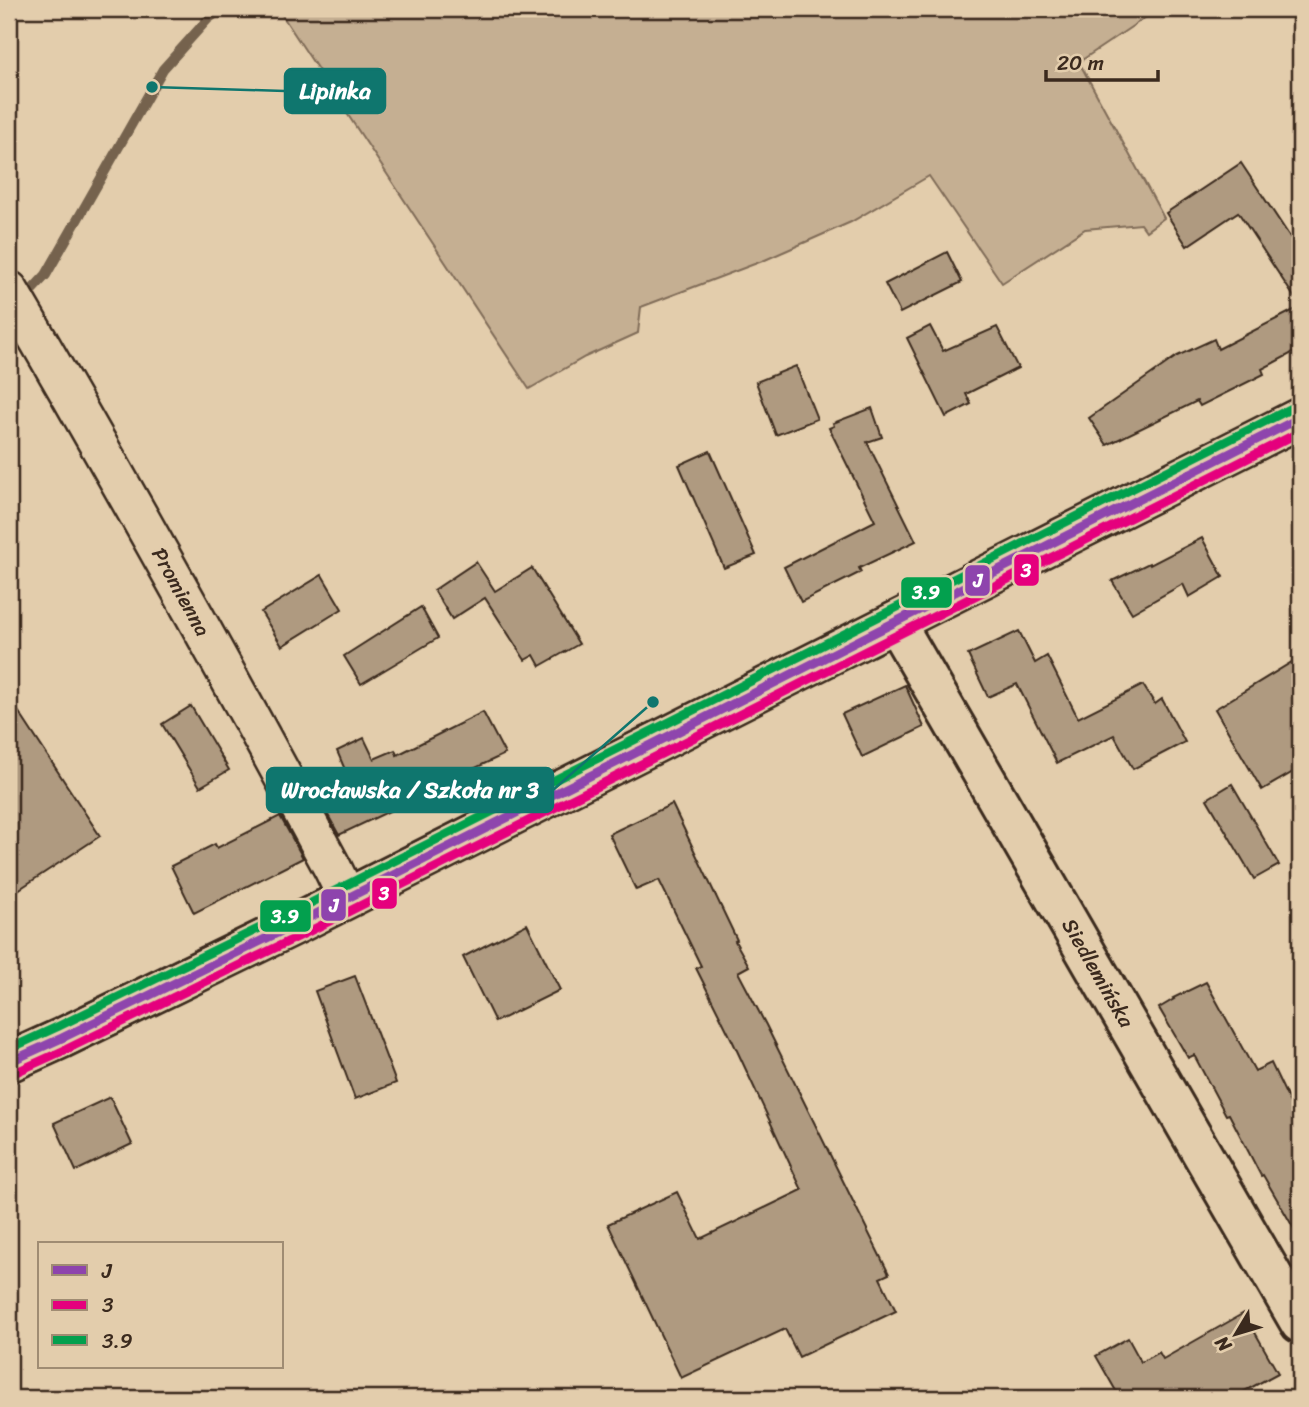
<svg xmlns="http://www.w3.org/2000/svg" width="1309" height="1407" viewBox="0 0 1309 1407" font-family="Sriracha,sans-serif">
	<rect width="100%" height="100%" fill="#e3cdac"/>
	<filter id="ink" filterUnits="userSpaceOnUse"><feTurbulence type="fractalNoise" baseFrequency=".0143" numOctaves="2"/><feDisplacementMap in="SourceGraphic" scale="14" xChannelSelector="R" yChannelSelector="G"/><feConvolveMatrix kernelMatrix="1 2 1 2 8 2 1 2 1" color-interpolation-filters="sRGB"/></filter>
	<g filter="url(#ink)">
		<path fill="#c5af92" stroke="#806c58" stroke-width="2" d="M 278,9 L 1158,9 L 1079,62 L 1164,218 L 1146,231 L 1141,224 L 1085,229 L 1002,283 L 929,176 L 851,222 L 765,260 L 641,307 L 638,333 L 585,357 L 529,389 Z"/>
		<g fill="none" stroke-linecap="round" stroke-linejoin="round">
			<path stroke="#74624e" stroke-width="10" d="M 32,290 L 46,275 L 163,69 L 208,19 L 222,9"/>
		</g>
		<g fill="#af9a80" stroke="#3b2a1e" stroke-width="2">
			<path d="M 1241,163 L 1300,252 L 1300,306 L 1238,212 L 1187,246 L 1166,213 Z"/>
			<path d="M 947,252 L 962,282 L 900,313 L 885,284 Z"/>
			<path d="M 1300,307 L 1300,349 L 1262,369 L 1264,374 L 1200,406 L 1197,401 L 1107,445 L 1089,418 L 1177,356 L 1214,339 L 1218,349 Z"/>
			<path d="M 930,326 L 943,351 L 997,327 L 1018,368 L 966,394 L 971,404 L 946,417 L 907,338 Z"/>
			<path d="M 796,366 L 817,419 L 776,435 L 756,382 Z"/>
			<path d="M 872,408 L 882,437 L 867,442 L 916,541 L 859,568 L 861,572 L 801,602 L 784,567 L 875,521 L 829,428 L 834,426 L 833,423 Z"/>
			<path d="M 710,451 L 756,555 L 724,568 L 679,465 Z"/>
			<path d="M 1202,538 L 1223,577 L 1189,597 L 1183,584 L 1132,613 L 1112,581 L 1149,563 L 1150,565 Z"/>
			<path d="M 476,562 L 495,591 L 532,568 L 579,644 L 540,666 L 534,655 L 525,660 L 485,598 L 452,619 L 434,590 Z"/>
			<path d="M 322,575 L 342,609 L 282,646 L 261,612 Z"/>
			<path d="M 421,607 L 438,638 L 361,684 L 344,656 Z"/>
			<path d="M 1019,631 L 1035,663 L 1047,656 L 1078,718 L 1143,685 L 1155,704 L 1162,699 L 1185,742 L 1133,769 L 1114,735 L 1057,763 L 1017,684 L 988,697 L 968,655 Z"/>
			<path d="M 1300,657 L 1300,768 L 1262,790 L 1215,709 Z"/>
			<path d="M 905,685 L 924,727 L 862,757 L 842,714 Z"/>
			<path d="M 9,697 L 100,836 L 9,896 Z"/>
			<path d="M 191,706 L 229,770 L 200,787 L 162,724 Z"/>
			<path d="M 483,712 L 505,754 L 416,796 L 417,798 L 339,835 L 318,797 L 331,791 L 326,781 L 346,772 L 337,751 L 364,738 L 374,759 L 395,750 L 397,755 Z"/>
			<path d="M 1232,784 L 1279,865 L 1254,879 L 1207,799 Z"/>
			<path d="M 672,804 L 737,940 L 735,941 L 749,966 L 738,972 L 766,1025 L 889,1274 L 880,1278 L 896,1311 L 799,1357 L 785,1329 L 681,1378 L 608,1224 L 677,1192 L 700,1239 L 802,1190 L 733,1042 L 696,968 L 701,966 L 659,880 L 636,890 L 609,834 Z"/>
			<path d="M 280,816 L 303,858 L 194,913 L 171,866 L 215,844 L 217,848 Z"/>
			<path d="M 527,924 L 560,990 L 495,1022 L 463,957 Z"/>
			<path d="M 355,976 L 396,1083 L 355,1099 L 315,991 Z"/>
			<path d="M 1206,982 L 1255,1071 L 1271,1063 L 1300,1124 L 1300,1239 L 1263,1175 L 1261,1176 L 1229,1114 L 1226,1115 L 1194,1055 L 1188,1058 L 1159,1008 L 1174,999 L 1173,998 Z"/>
			<path d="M 110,1097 L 132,1144 L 76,1171 L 54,1123 Z"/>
			<path d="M 1244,1313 L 1278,1373 L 1232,1398 L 1120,1398 L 1096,1356 L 1128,1338 L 1141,1362 L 1159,1352 L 1163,1359 Z"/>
		</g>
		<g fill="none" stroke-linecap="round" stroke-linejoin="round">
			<g stroke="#3b2a1e" stroke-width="42">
				<path id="street" d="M 9,290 C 121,481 228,674 333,869 L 347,898"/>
			</g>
			<g stroke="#3b2a1e" stroke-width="44">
				<path id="secondary" d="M 895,622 L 1300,1323"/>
			</g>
			<g stroke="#3b2a1e" stroke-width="44">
				<path id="primary" d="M 9,1062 L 62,1038 L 302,921 L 1300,418"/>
			</g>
			<use href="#street" stroke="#e3cdac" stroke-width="37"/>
			<use href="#secondary" stroke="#e3cdac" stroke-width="38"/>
			<use href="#primary" stroke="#e3cdac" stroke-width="38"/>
			<g stroke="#e3cdac" stroke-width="14">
				<path id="bus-1" d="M 9,1062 L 62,1038 L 302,921 L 1300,418"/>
			</g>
			<g stroke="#e3cdac" stroke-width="14">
				<path id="bus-2" d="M 14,1073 L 67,1049 L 308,932 L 1300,432"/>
			</g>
			<g stroke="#e3cdac" stroke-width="14">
				<path id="bus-3" d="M 9,1049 L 57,1027 L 297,910 L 1294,407"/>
			</g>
			<use href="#bus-1" stroke="#8e44ad" stroke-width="9"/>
			<use href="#bus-2" stroke="#e5007d" stroke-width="9"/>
			<use href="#bus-3" stroke="#03a04e" stroke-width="9"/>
		</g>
	</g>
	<g text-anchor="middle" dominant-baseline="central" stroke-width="5" stroke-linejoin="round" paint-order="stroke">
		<g font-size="21" fill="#3b2a1e" stroke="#e3cdac">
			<text transform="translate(181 592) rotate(61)">Promienna</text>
			<text transform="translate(1098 973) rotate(60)">Siedlemińska</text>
		</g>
	</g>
	<path fill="none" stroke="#0f766e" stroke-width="2.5" d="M152 87L285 91M653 702L553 790"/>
	<g fill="#0f766e" stroke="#e3cdac" stroke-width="2.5">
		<circle cx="152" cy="87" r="7"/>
		<circle cx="653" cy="702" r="7"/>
	</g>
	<g fill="#0f766e" stroke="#0f766e" stroke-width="2.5">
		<rect x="285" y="69" width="100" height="44" rx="7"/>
		<rect x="267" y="768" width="286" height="44" rx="7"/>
	</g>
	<g font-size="23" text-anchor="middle" font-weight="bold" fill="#fff">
		<text x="335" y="99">Lipinka</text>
		<text x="410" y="798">Wrocławska / Szkoła nr 3</text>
	</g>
	<g stroke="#e3cdac" stroke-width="2.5">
		<rect x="1013" y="553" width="27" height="34" rx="7" fill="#e5007d"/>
		<rect x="964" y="564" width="27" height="33" rx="7" fill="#8e44ad"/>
		<rect x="900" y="576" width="53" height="33" rx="7" fill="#03a04e"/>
		<rect x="371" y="877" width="27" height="33" rx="7" fill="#e5007d"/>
		<rect x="320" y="888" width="27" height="34" rx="7" fill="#8e44ad"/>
		<rect x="259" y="899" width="53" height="34" rx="7" fill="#03a04e"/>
	</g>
	<g font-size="19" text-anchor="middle" font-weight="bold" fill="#fff">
		<text x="1026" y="577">3</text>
		<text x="978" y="587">J</text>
		<text x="926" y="599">3.9</text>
		<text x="384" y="900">3</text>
		<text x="334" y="912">J</text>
		<text x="285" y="923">3.9</text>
	</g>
	<rect width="1309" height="1407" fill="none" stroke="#e3cdac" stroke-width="35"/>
	<rect x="18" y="18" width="1274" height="1372" fill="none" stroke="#3b2a1e" stroke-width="2.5" filter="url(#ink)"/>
	<rect x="38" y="1242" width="245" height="126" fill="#e3cdac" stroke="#a08c73" stroke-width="2"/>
	<rect x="52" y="1265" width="35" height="10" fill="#8e44ad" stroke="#a08c73" stroke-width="2"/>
	<text x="102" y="1278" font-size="21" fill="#3b2a1e">J</text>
	<rect x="52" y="1300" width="35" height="10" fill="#e5007d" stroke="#a08c73" stroke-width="2"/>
	<text x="102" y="1312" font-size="21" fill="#3b2a1e">3</text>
	<rect x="52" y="1335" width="35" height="10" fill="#03a04e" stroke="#a08c73" stroke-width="2"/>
	<text x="102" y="1348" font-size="21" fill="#3b2a1e">3.9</text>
	<g transform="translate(1236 1334) rotate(232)" stroke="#e3cdac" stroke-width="5" paint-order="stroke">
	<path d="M0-5L12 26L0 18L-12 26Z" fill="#3b2a1e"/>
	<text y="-10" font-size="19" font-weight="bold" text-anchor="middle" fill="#3b2a1e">N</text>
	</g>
	<path d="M1046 70v10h112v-10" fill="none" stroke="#3b2a1e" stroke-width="3.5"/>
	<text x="1057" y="70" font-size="21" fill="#3b2a1e" stroke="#e3cdac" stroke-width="5" paint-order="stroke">20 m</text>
</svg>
